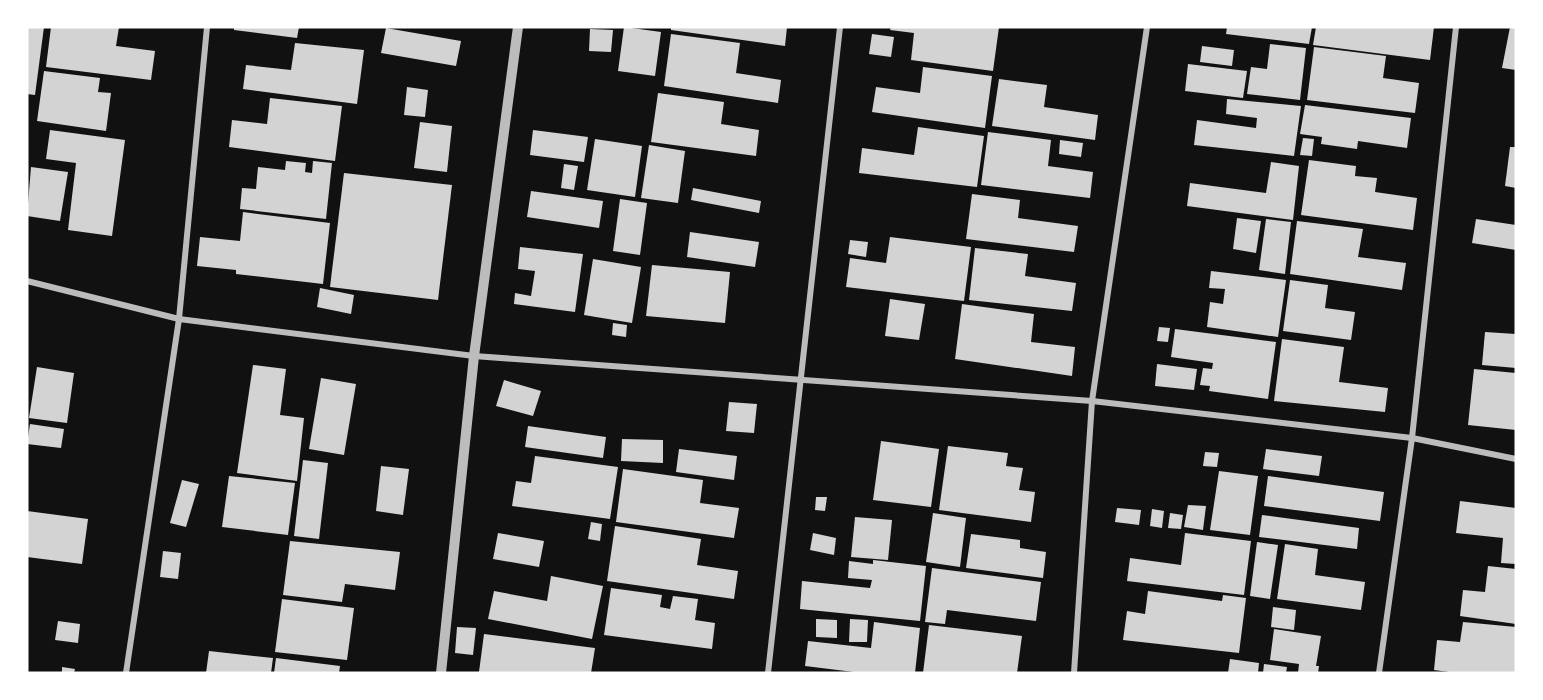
<svg xmlns="http://www.w3.org/2000/svg" width="1543" height="700" viewBox="0 0 1543 700" font-family="'IBM Plex Sans',sans-serif">
	<rect width="100%" height="100%" fill="#111"/>
	<g fill="#d3d3d3">
		<path d="M 27,27 L 44,27 L 35,95 L 27,94 Z"/>
		<path d="M 51,27 L 119,27 L 116,46 L 155,51 L 151,80 L 46,67 Z"/>
		<path d="M 234,27 L 299,27 L 297,38 L 234,30 Z"/>
		<path d="M 624,27 L 661,32 L 655,76 L 618,71 Z"/>
		<path d="M 671,27 L 787,27 L 785,46 L 671,30 Z"/>
		<path d="M 891,27 L 999,27 L 993,71 L 911,60 L 914,33 L 890,30 Z"/>
		<path d="M 1227,27 L 1312,27 L 1309,44 L 1226,34 Z"/>
		<path d="M 1316,27 L 1434,27 L 1430,60 L 1313,45 Z"/>
		<path d="M 1510,27 L 1516,27 L 1516,70 L 1502,68 Z"/>
		<path d="M 386,28 L 461,41 L 456,66 L 381,53 Z"/>
		<path d="M 590,29 L 613,30 L 611,52 L 589,51 Z"/>
		<path d="M 671,34 L 740,43 L 736,73 L 781,80 L 778,103 L 664,86 Z"/>
		<path d="M 872,34 L 894,37 L 891,57 L 869,54 Z"/>
		<path d="M 295,43 L 364,50 L 357,104 L 243,89 L 246,65 L 291,70 Z"/>
		<path d="M 1270,44 L 1306,48 L 1300,100 L 1247,94 L 1251,67 L 1267,69 Z"/>
		<path d="M 1202,46 L 1234,50 L 1232,66 L 1200,62 Z"/>
		<path d="M 1314,47 L 1386,56 L 1383,78 L 1419,83 L 1415,113 L 1307,100 Z"/>
		<path d="M 1188,64 L 1247,71 L 1243,98 L 1185,91 Z"/>
		<path d="M 923,67 L 992,76 L 985,128 L 872,112 L 876,87 L 920,93 Z"/>
		<path d="M 44,71 L 100,78 L 98,92 L 111,93 L 106,131 L 37,121 Z"/>
		<path d="M 999,79 L 1047,85 L 1044,107 L 1098,115 L 1095,140 L 992,126 Z"/>
		<path d="M 407,87 L 428,90 L 425,117 L 404,115 Z"/>
		<path d="M 658,93 L 724,102 L 721,124 L 759,130 L 756,156 L 651,142 Z"/>
		<path d="M 270,98 L 342,106 L 335,161 L 229,147 L 232,120 L 267,124 Z"/>
		<path d="M 1227,99 L 1301,106 L 1294,156 L 1194,145 L 1197,120 L 1256,128 L 1257,118 L 1226,114 Z"/>
		<path d="M 1305,105 L 1411,118 L 1407,148 L 1358,141 L 1357,149 L 1321,144 L 1322,137 L 1300,134 Z"/>
		<path d="M 420,122 L 452,126 L 447,172 L 414,168 Z"/>
		<path d="M 918,127 L 984,136 L 977,187 L 859,173 L 862,148 L 914,155 Z"/>
		<path d="M 50,130 L 125,140 L 112,236 L 68,230 L 76,163 L 46,159 Z"/>
		<path d="M 533,130 L 588,137 L 584,162 L 530,155 Z"/>
		<path d="M 988,132 L 1051,140 L 1048,166 L 1093,172 L 1090,198 L 981,185 Z"/>
		<path d="M 1303,138 L 1314,139 L 1312,156 L 1300,155 Z"/>
		<path d="M 595,139 L 642,146 L 635,197 L 587,190 Z"/>
		<path d="M 1060,140 L 1083,143 L 1081,157 L 1059,154 Z"/>
		<path d="M 649,145 L 685,151 L 678,203 L 641,198 Z"/>
		<path d="M 1510,147 L 1516,147 L 1516,188 L 1505,186 Z"/>
		<path d="M 1309,160 L 1356,166 L 1355,176 L 1377,178 L 1375,192 L 1417,198 L 1413,230 L 1301,215 Z"/>
		<path d="M 286,161 L 306,163 L 305,172 L 312,173 L 313,161 L 332,163 L 326,219 L 240,209 L 242,188 L 256,189 L 258,167 L 285,170 Z"/>
		<path d="M 1271,162 L 1299,166 L 1293,220 L 1187,206 L 1190,183 L 1266,193 Z"/>
		<path d="M 564,164 L 578,166 L 574,190 L 561,188 Z"/>
		<path d="M 31,167 L 68,172 L 60,221 L 27,216 Z"/>
		<path d="M 344,173 L 452,185 L 438,300 L 330,287 Z"/>
		<path d="M 693,188 L 761,201 L 759,213 L 691,200 Z"/>
		<path d="M 531,191 L 603,201 L 599,228 L 527,217 Z"/>
		<path d="M 972,194 L 1020,200 L 1018,218 L 1078,226 L 1074,252 L 966,239 Z"/>
		<path d="M 620,199 L 647,203 L 640,255 L 613,251 Z"/>
		<path d="M 243,212 L 330,223 L 323,284 L 236,274 L 236,270 L 197,266 L 200,237 L 240,241 Z"/>
		<path d="M 1237,218 L 1261,221 L 1256,253 L 1233,249 Z"/>
		<path d="M 1266,219 L 1291,222 L 1285,274 L 1259,270 Z"/>
		<path d="M 1476,219 L 1516,225 L 1516,250 L 1472,243 Z"/>
		<path d="M 1297,221 L 1363,229 L 1358,257 L 1406,263 L 1402,290 L 1290,274 Z"/>
		<path d="M 690,232 L 759,242 L 755,267 L 687,257 Z"/>
		<path d="M 890,237 L 971,247 L 964,301 L 846,287 L 850,258 L 886,263 Z"/>
		<path d="M 850,240 L 868,242 L 866,257 L 848,254 Z"/>
		<path d="M 520,247 L 583,254 L 575,312 L 514,304 L 515,293 L 531,296 L 535,271 L 518,269 Z"/>
		<path d="M 975,248 L 1028,254 L 1025,276 L 1076,283 L 1072,311 L 969,300 Z"/>
		<path d="M 593,259 L 641,267 L 632,323 L 584,315 Z"/>
		<path d="M 652,265 L 730,272 L 725,323 L 646,316 Z"/>
		<path d="M 1211,271 L 1286,280 L 1278,337 L 1207,327 L 1210,302 L 1223,304 L 1225,289 L 1209,288 Z"/>
		<path d="M 1290,280 L 1328,285 L 1325,308 L 1355,312 L 1351,340 L 1283,331 Z"/>
		<path d="M 320,288 L 354,295 L 351,314 L 317,307 Z"/>
		<path d="M 890,299 L 925,304 L 919,340 L 885,336 Z"/>
		<path d="M 962,304 L 1034,314 L 1031,342 L 1075,347 L 1072,376 L 955,359 Z"/>
		<path d="M 613,323 L 627,325 L 626,337 L 612,335 Z"/>
		<path d="M 1159,327 L 1170,328 L 1168,342 L 1157,341 Z"/>
		<path d="M 1175,329 L 1276,342 L 1268,399 L 1209,391 L 1210,386 L 1200,385 L 1203,368 L 1212,369 L 1213,363 L 1171,357 Z"/>
		<path d="M 1485,332 L 1516,334 L 1516,368 L 1482,365 Z"/>
		<path d="M 1282,339 L 1344,347 L 1339,382 L 1388,388 L 1385,412 L 1274,401 Z"/>
		<path d="M 1157,364 L 1197,369 L 1194,390 L 1155,386 Z"/>
		<path d="M 253,365 L 286,369 L 280,415 L 304,418 L 297,481 L 237,473 Z"/>
		<path d="M 37,367 L 74,373 L 67,423 L 29,418 Z"/>
		<path d="M 1474,369 L 1516,373 L 1516,430 L 1468,425 Z"/>
		<path d="M 321,378 L 356,384 L 344,455 L 309,449 Z"/>
		<path d="M 504,380 L 541,391 L 533,416 L 496,406 Z"/>
		<path d="M 729,402 L 757,404 L 754,433 L 726,431 Z"/>
		<path d="M 30,424 L 64,429 L 61,448 L 27,444 Z"/>
		<path d="M 528,426 L 606,437 L 603,458 L 525,447 Z"/>
		<path d="M 622,439 L 663,440 L 663,463 L 621,461 Z"/>
		<path d="M 881,441 L 939,449 L 931,507 L 873,500 Z"/>
		<path d="M 948,446 L 1008,453 L 1006,466 L 1023,468 L 1019,490 L 1035,492 L 1031,522 L 939,510 Z"/>
		<path d="M 679,449 L 737,456 L 734,480 L 676,472 Z"/>
		<path d="M 1266,449 L 1322,456 L 1319,476 L 1263,469 Z"/>
		<path d="M 1205,452 L 1219,453 L 1217,467 L 1203,466 Z"/>
		<path d="M 535,456 L 618,467 L 610,519 L 512,506 L 516,481 L 531,483 Z"/>
		<path d="M 303,460 L 328,463 L 319,539 L 294,536 Z"/>
		<path d="M 381,466 L 409,469 L 403,515 L 376,511 Z"/>
		<path d="M 623,469 L 703,480 L 700,503 L 739,508 L 734,538 L 616,522 Z"/>
		<path d="M 1219,471 L 1258,476 L 1250,535 L 1210,530 Z"/>
		<path d="M 229,476 L 295,483 L 288,535 L 222,527 Z"/>
		<path d="M 1268,476 L 1384,492 L 1380,521 L 1264,506 Z"/>
		<path d="M 182,480 L 199,484 L 186,527 L 170,523 Z"/>
		<path d="M 816,497 L 827,497 L 825,511 L 815,510 Z"/>
		<path d="M 1460,501 L 1516,508 L 1516,564 L 1501,563 L 1503,538 L 1456,533 Z"/>
		<path d="M 1188,505 L 1206,506 L 1203,530 L 1184,527 Z"/>
		<path d="M 1117,508 L 1141,510 L 1139,525 L 1115,522 Z"/>
		<path d="M 1152,509 L 1164,511 L 1162,528 L 1150,526 Z"/>
		<path d="M 27,511 L 88,519 L 82,564 L 27,557 Z"/>
		<path d="M 933,513 L 966,518 L 960,567 L 926,562 Z"/>
		<path d="M 1170,513 L 1183,515 L 1181,529 L 1168,528 Z"/>
		<path d="M 1262,515 L 1359,528 L 1357,549 L 1259,537 Z"/>
		<path d="M 855,517 L 892,520 L 888,560 L 851,557 Z"/>
		<path d="M 591,522 L 602,524 L 600,541 L 588,539 Z"/>
		<path d="M 615,526 L 701,539 L 697,565 L 738,571 L 734,599 L 607,581 Z"/>
		<path d="M 498,533 L 544,541 L 539,567 L 493,559 Z"/>
		<path d="M 813,533 L 836,538 L 834,555 L 810,550 Z"/>
		<path d="M 1185,533 L 1251,541 L 1244,595 L 1127,581 L 1130,558 L 1181,565 Z"/>
		<path d="M 971,534 L 1020,540 L 1020,548 L 1046,552 L 1043,578 L 966,568 Z"/>
		<path d="M 290,541 L 400,552 L 395,590 L 345,584 L 342,602 L 283,595 Z"/>
		<path d="M 1257,542 L 1278,545 L 1270,599 L 1250,596 Z"/>
		<path d="M 1285,544 L 1318,549 L 1315,575 L 1365,582 L 1361,610 L 1277,599 Z"/>
		<path d="M 163,551 L 181,553 L 178,579 L 160,577 Z"/>
		<path d="M 873,560 L 926,566 L 920,621 L 800,609 L 802,581 L 870,588 L 872,580 L 848,578 L 849,561 L 873,564 Z"/>
		<path d="M 1488,566 L 1516,569 L 1516,624 L 1460,616 L 1463,590 L 1485,592 Z"/>
		<path d="M 932,568 L 1041,582 L 1036,621 L 947,610 L 945,624 L 925,622 Z"/>
		<path d="M 551,576 L 603,586 L 592,639 L 488,619 L 494,591 L 547,601 Z"/>
		<path d="M 611,588 L 662,595 L 660,607 L 670,609 L 673,596 L 698,599 L 695,620 L 715,623 L 712,649 L 604,635 Z"/>
		<path d="M 1148,591 L 1222,601 L 1223,595 L 1246,598 L 1239,653 L 1123,640 L 1127,611 L 1145,614 Z"/>
		<path d="M 282,599 L 354,608 L 347,660 L 275,652 Z"/>
		<path d="M 1273,607 L 1296,610 L 1294,630 L 1271,627 Z"/>
		<path d="M 816,619 L 837,620 L 837,638 L 816,637 Z"/>
		<path d="M 850,619 L 868,620 L 867,642 L 849,642 Z"/>
		<path d="M 58,621 L 80,624 L 78,643 L 55,640 Z"/>
		<path d="M 874,622 L 920,628 L 915,673 L 862,673 L 805,666 L 808,641 L 871,648 Z"/>
		<path d="M 1463,622 L 1516,627 L 1516,673 L 1457,673 L 1434,670 L 1437,640 L 1460,642 Z"/>
		<path d="M 929,625 L 1022,636 L 1017,673 L 923,673 Z"/>
		<path d="M 457,627 L 476,628 L 473,655 L 455,653 Z"/>
		<path d="M 1274,629 L 1321,636 L 1316,666 L 1319,666 L 1318,673 L 1298,673 L 1299,664 L 1270,660 Z"/>
		<path d="M 484,634 L 595,648 L 591,673 L 479,672 Z"/>
		<path d="M 209,651 L 273,658 L 271,673 L 206,673 Z"/>
		<path d="M 276,658 L 340,666 L 339,673 L 274,673 Z"/>
		<path d="M 1230,659 L 1259,663 L 1258,673 L 1228,673 Z"/>
		<path d="M 1264,664 L 1287,667 L 1286,673 L 1263,673 Z"/>
		<path d="M 62,667 L 75,669 L 74,673 L 62,673 Z"/>
	</g>
	<g fill="none" stroke-linecap="round" stroke-linejoin="round">
		<g stroke="#bcbcbc" stroke-width="6">
			<path d="M 27,281 L 179,319 L 474,356 L 1092,401 L 1412,438 L 1516,459"/>
			<path d="M 126,673 L 179,319 L 207,27"/>
			<path d="M 768,673 L 840,27"/>
			<path d="M 1074,673 L 1092,401 L 1147,27"/>
			<path d="M 1379,673 L 1412,438 L 1456,27"/>
		</g>
		<path stroke="#bcbcbc" stroke-width="10" d="M 441,673 L 474,356 L 518,27"/>
	</g>
	<rect width="1543" height="700" fill="none" stroke="#ffffff" stroke-width="57"/>
</svg>
